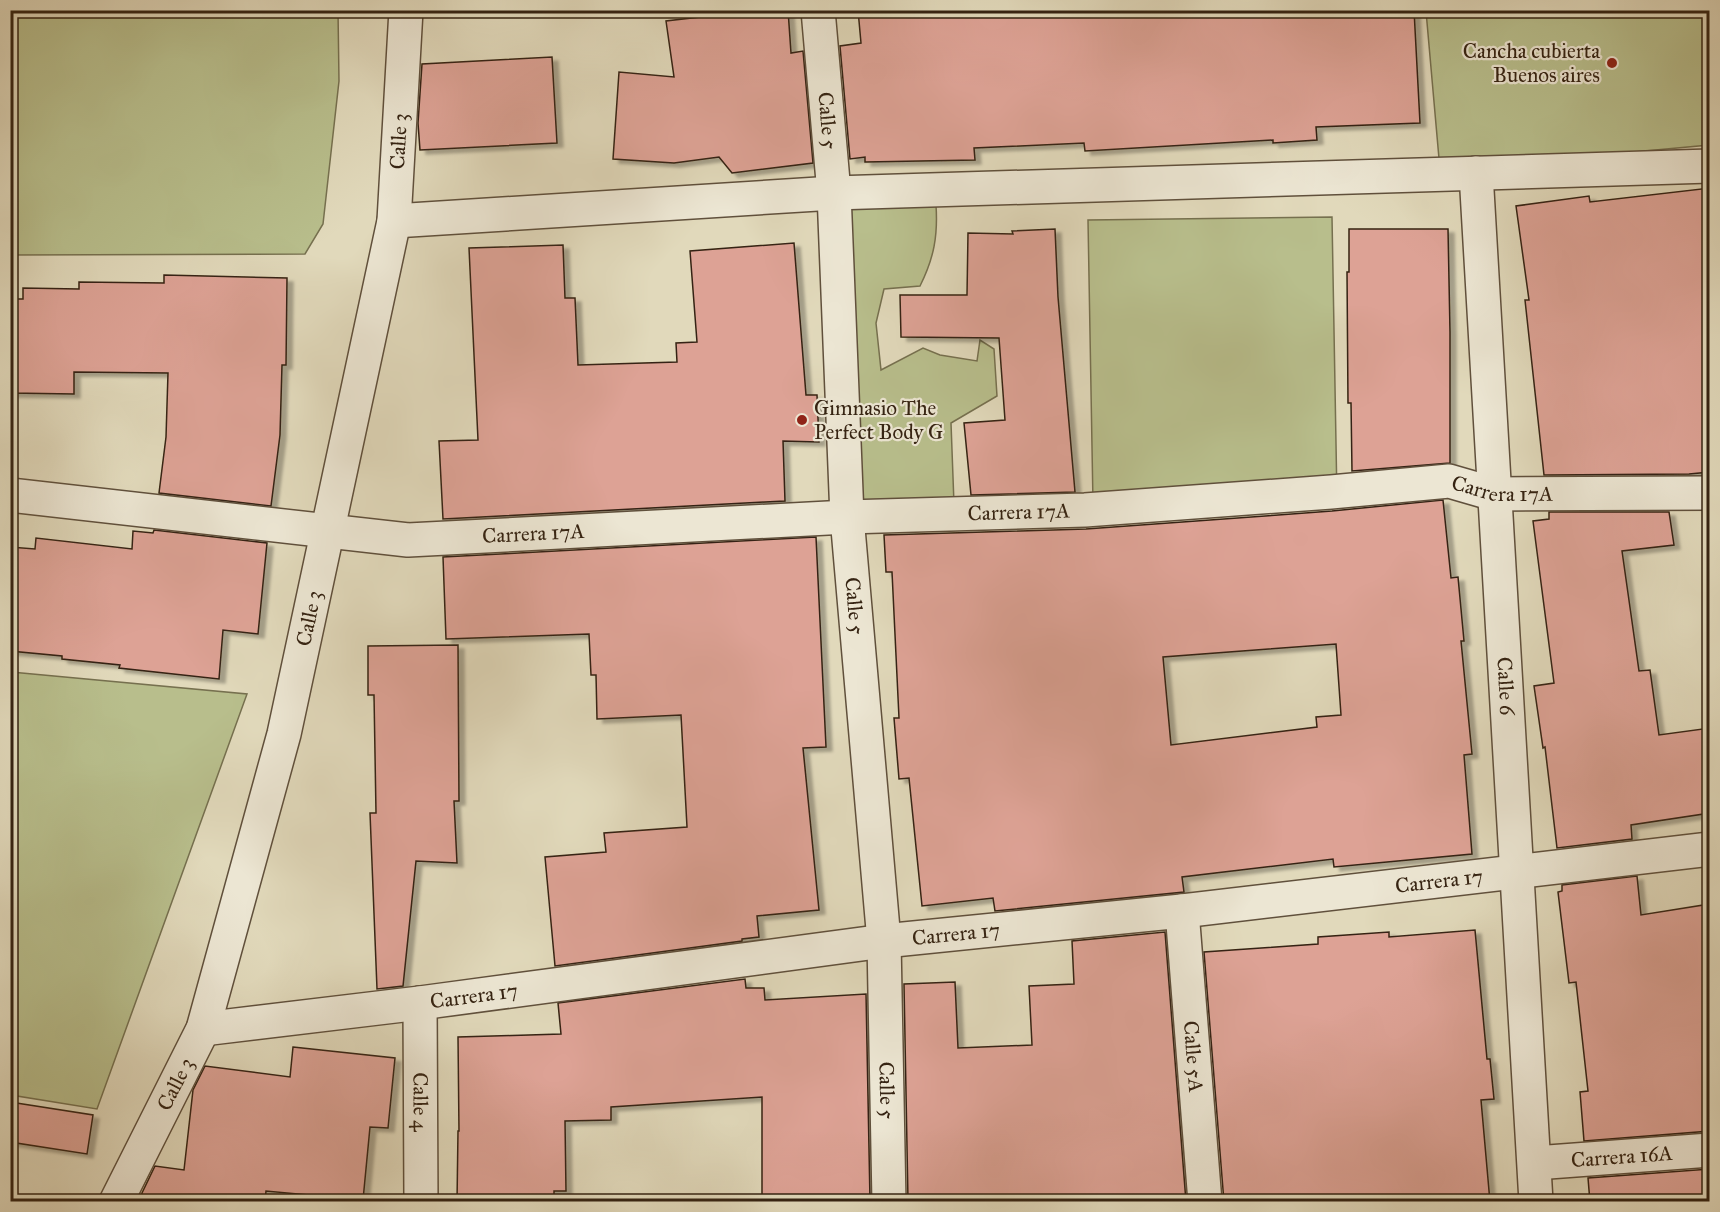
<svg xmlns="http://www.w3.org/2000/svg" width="1720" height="1212" viewBox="0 0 1720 1212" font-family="'IM FELL Great Primer',serif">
	<defs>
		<filter id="shadow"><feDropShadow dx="6" dy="4" stdDeviation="1.5" flood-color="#0004"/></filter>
	</defs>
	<rect width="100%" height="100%" fill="#e1d9bb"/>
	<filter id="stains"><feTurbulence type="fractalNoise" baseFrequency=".00333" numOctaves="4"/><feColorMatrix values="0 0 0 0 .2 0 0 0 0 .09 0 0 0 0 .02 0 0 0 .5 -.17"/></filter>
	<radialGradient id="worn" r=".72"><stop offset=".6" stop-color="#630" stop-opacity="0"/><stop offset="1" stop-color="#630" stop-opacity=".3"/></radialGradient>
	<g fill="#b8be8c" stroke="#76704f" stroke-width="1.5">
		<path d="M 10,11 L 338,11 L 339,81 L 323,224 L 305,254 L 11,255 Z"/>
		<path d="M 1426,11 L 1709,11 L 1709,145 L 1440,170 Z"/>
		<path d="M 936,205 C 938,236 934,258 920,286 L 884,289 L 876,323 L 881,370 L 923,348 L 940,355 L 977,361 L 980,340 L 994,349 L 997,396 L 951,423 L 954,504 L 860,508 L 847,208 Z"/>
		<path d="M 1332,217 L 1337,500 L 1093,503 L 1088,220 Z"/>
		<path d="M 11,672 L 247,694 L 97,1109 L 11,1095 Z"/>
	</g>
	<g fill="#dda295" stroke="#352312" stroke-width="1.5" fill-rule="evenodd" filter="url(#shadow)">
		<path d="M 699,10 L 788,10 L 791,53 L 803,51 L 813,163 L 732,173 L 719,157 L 674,163 L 613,159 L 619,72 L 674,77 L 666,21 L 700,17 Z"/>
		<path d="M 858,10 L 1106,10 L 1106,17 L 1214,10 L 1414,10 L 1420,123 L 1316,127 L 1317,140 L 1273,143 L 1273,140 L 1085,151 L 1084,143 L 974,148 L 975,160 L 865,162 L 865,157 L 850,159 L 840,46 L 861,43 Z"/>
		<path d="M 552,57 L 557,143 L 420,150 L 418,123 L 422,64 Z"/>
		<path d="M 1710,188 L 1710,472 L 1689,474 L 1544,475 L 1525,300 L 1529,300 L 1516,206 L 1589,196 L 1590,202 Z"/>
		<path d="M 1055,229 L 1058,297 L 1075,492 L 971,495 L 964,423 L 1005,420 L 999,338 L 901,337 L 900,295 L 967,295 L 968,233 L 1013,234 L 1012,231 Z"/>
		<path d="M 1349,229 L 1448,229 L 1450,332 L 1450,463 L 1352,471 L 1351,403 L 1348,403 L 1347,272 L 1349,272 Z"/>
		<path d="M 794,243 L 806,395 L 817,395 L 819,442 L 783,441 L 785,501 L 443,519 L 439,441 L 478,440 L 469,248 L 563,245 L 565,298 L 575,298 L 578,365 L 677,362 L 676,343 L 697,342 L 690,251 Z"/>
		<path d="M 164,275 L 287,278 L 286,365 L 282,365 L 280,435 L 271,506 L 159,493 L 166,437 L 168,373 L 74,372 L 74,394 L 10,393 L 10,299 L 23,299 L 23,288 L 79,289 L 79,282 L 164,283 Z"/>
		<path d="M 1443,500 L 1451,578 L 1458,577 L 1464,641 L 1461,641 L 1472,754 L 1464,755 L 1472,854 L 1334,867 L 1333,859 L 1182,877 L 1184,892 L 995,911 L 993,898 L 922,906 L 909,778 L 899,779 L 894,718 L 899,718 L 892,572 L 886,572 L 884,535 L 1086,529 L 1332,511 ZM 1336,644 L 1341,715 L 1316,717 L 1317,727 L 1171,745 L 1163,657 Z"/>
		<path d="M 1549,512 L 1669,512 L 1674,545 L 1622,551 L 1639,671 L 1650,670 L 1659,735 L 1710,728 L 1710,813 L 1631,825 L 1632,839 L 1557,848 L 1545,747 L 1543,748 L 1534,686 L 1554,683 L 1533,521 L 1549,519 Z"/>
		<path d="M 154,530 L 267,543 L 258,634 L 223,630 L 219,679 L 119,668 L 120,665 L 62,659 L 62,656 L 10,651 L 10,547 L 35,549 L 36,538 L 132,549 L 133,531 L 153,533 Z"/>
		<path d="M 816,537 L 826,747 L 803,748 L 819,910 L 757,916 L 759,937 L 742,939 L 742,941 L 555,966 L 545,857 L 606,852 L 604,833 L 687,827 L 681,715 L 597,719 L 596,675 L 591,675 L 589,634 L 446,639 L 443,557 Z"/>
		<path d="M 458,645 L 459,801 L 454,801 L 457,863 L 416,861 L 403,986 L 377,989 L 370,813 L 376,813 L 374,695 L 368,695 L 368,646 Z"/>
		<path d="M 1637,876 L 1641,915 L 1710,904 L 1710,1131 L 1584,1141 L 1580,1092 L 1588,1091 L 1576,982 L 1569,983 L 1558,892 L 1562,891 L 1562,885 Z"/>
		<path d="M 1475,930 L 1487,1059 L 1490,1059 L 1494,1099 L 1481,1100 L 1490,1202 L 1224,1202 L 1204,952 L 1318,944 L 1318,937 L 1389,932 L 1389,937 Z"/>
		<path d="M 1165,932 L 1186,1202 L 1066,1202 L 1066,1195 L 998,1197 L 998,1202 L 922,1202 L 922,1199 L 908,1200 L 904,984 L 955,982 L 958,1048 L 1032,1045 L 1029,986 L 1074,984 L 1072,941 Z"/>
		<path d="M 745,979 L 746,988 L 764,988 L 765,1000 L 866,994 L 870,1201 L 762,1202 L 762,1097 L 611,1107 L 611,1120 L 565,1121 L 566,1191 L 554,1191 L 554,1202 L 457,1202 L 458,1131 L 459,1131 L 458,1037 L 561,1034 L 558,1003 Z"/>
		<path d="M 293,1047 L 395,1058 L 388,1128 L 370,1127 L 363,1200 L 266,1191 L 265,1202 L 141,1202 L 142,1193 L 155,1166 L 184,1170 L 193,1090 L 205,1066 L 290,1077 Z"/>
		<path d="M 10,1102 L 93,1115 L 87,1154 L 10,1142 Z"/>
		<path d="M 1710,1169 L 1710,1202 L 1590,1202 L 1588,1178 Z"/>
	</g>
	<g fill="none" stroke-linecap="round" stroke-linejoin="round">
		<g stroke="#60503c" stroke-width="36">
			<g id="minor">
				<path id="s1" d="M 818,10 L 834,193 L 847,517 L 884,941 L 889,1202"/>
				<path id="s2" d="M 1476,173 L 1536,1202"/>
				<path d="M 394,221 L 834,193 L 1710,166"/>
				<path id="s3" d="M 10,495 L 408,540 L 847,517 L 1085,510 L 1331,492 L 1449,481 L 1494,494 L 1710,493"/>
				<path id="s4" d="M 1182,911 L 1205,1202"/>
				<path id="s5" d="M 420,1003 L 421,1202"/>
				<path id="s6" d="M 203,1029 L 420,1003 L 884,941 L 1182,911 L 1710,849"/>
				<path id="s7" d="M 1535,1163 L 1710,1150"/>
				<path id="s8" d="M 116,1202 L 203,1029 L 284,734 L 394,221 L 406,10"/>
			</g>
		</g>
		<use href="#minor" stroke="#ece6d3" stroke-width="33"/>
	</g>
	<g fill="#8f2418" stroke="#ece6d3" stroke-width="2">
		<circle cx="1612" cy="63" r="6"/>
		<circle cx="802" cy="420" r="6"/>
	</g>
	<g text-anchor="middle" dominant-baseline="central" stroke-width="4.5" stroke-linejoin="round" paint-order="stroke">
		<g font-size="21" fill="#352312" stroke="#ece6d3" text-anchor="end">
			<text x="1600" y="51">Cancha cubierta<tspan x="1600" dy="24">Buenos aires</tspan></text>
			<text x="814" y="408" text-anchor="start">Gimnasio The<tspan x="814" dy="24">Perfect Body G</tspan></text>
		</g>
		<g font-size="21" fill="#352312" stroke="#ece6d3">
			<text stroke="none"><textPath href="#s1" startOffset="111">Calle 5</textPath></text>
			<text stroke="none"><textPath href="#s8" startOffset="1104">Calle 3</textPath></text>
			<text stroke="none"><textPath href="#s3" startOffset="1498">Carrera 17A</textPath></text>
			<text stroke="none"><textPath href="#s3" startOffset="1012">Carrera 17A</textPath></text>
			<text stroke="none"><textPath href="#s3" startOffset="526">Carrera 17A</textPath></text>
			<text stroke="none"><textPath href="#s1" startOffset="597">Calle 5</textPath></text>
			<text stroke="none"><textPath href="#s8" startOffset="618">Calle 3</textPath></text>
			<text stroke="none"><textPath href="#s2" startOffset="514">Calle 6</textPath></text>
			<text stroke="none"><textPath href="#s6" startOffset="1245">Carrera 17</textPath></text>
			<text stroke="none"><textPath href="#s6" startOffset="759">Carrera 17</textPath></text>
			<text stroke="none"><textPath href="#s6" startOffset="273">Carrera 17</textPath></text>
			<text stroke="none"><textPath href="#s4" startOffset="146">Calle 5A</textPath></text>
			<text stroke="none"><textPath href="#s8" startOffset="132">Calle 3</textPath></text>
			<text stroke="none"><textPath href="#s1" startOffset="1083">Calle 5</textPath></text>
			<text stroke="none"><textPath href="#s5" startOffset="99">Calle 4</textPath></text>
			<text stroke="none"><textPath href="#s7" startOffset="87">Carrera 16A</textPath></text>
		</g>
	</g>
	<rect width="1720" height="1212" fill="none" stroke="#e1d9bb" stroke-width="36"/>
	<rect x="12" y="12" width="1696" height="1188" fill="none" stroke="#352312" stroke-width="3"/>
	<rect x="18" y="18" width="1684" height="1176" fill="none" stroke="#352312" stroke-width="1.5"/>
	<rect width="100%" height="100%" filter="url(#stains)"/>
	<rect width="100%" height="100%" fill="url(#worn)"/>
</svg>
